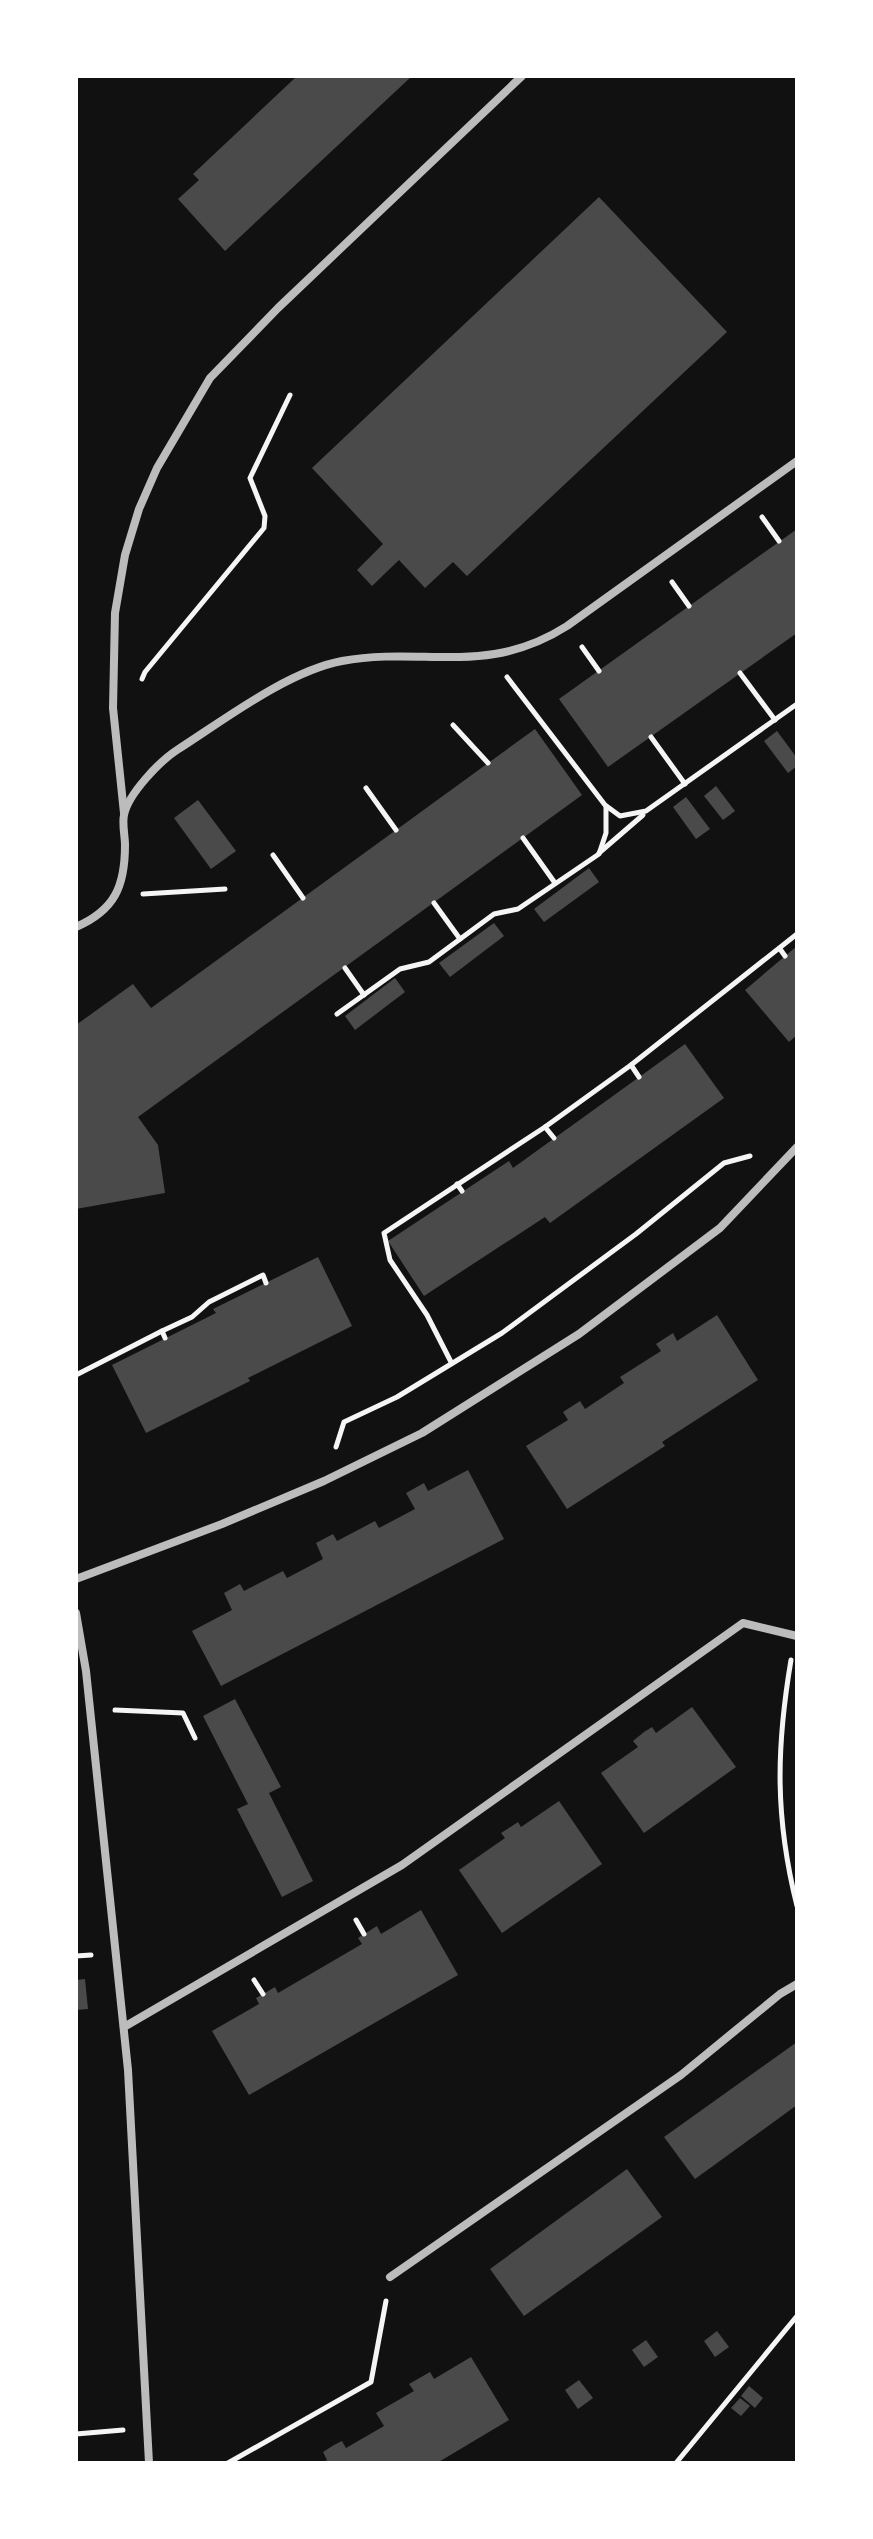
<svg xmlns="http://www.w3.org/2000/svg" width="873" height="2539" viewBox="0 0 873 2539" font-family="'Varela Round',sans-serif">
	<rect width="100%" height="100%" fill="#111"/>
	<g fill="#4a4a4a">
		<path d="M 297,76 L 412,76 L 225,251 L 178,199 L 199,180 L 193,174 Z"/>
		<path d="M 599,197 L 727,332 L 467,576 L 453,562 L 425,588 L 399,560 L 372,586 L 357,570 L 383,544 L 312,468 Z"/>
		<path d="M 797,529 L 797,633 L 608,767 L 559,699 Z"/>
		<path d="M 535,729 L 582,795 L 138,1117 L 158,1145 L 165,1193 L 76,1209 L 76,1025 L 133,984 L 151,1008 Z"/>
		<path d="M 777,731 L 797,758 L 797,766 L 788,773 L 764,741 Z"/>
		<path d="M 716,786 L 735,811 L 723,820 L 704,796 Z"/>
		<path d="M 686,797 L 710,829 L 696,839 L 673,807 Z"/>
		<path d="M 198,800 L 236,851 L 211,869 L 174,818 Z"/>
		<path d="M 589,868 L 599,882 L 544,922 L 534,909 Z"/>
		<path d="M 494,923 L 504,936 L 450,977 L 439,963 Z"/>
		<path d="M 797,946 L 797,1035 L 789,1042 L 745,990 Z"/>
		<path d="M 395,978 L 405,992 L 355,1030 L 345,1016 Z"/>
		<path d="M 685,1044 L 724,1098 L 550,1223 L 545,1217 L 424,1296 L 388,1241 L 509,1161 L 513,1168 Z"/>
		<path d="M 318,1257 L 352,1326 L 248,1378 L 250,1381 L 146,1433 L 112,1365 L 216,1313 L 213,1309 Z"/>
		<path d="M 717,1315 L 758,1380 L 662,1442 L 665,1446 L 567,1509 L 526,1446 L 568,1420 L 563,1412 L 580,1401 L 585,1409 L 624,1383 L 620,1377 L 661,1351 L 656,1344 L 673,1333 L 677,1341 Z"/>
		<path d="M 468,1470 L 504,1539 L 221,1686 L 192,1631 L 232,1610 L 224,1593 L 240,1584 L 244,1591 L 283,1571 L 287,1578 L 323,1559 L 316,1543 L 333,1534 L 337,1541 L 375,1521 L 379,1528 L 415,1509 L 406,1493 L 424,1483 L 428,1491 Z"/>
		<path d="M 235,1699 L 281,1787 L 269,1793 L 313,1881 L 282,1897 L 237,1809 L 248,1804 L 203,1716 Z"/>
		<path d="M 692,1707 L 736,1767 L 644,1833 L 601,1773 L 638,1747 L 633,1741 L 644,1732 L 652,1727 L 656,1733 Z"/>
		<path d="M 559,1801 L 602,1864 L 502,1933 L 459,1870 L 505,1838 L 501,1833 L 512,1826 L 518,1822 L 521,1827 Z"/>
		<path d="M 421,1910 L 458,1975 L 249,2095 L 212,2031 L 259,2004 L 256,1998 L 263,1994 L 275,1987 L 278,1993 L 362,1944 L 358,1938 L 377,1926 L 381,1934 Z"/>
		<path d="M 85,1979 L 88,2009 L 76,2010 L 76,1980 Z"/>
		<path d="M 797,2042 L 797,2105 L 695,2179 L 664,2137 Z"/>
		<path d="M 627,2169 L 662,2217 L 524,2316 L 490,2269 Z"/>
		<path d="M 717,2331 L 729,2347 L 715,2357 L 704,2341 Z"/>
		<path d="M 646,2340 L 658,2357 L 644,2367 L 632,2350 Z"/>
		<path d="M 471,2357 L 509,2420 L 437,2463 L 322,2463 L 327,2460 L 323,2452 L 334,2445 L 342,2441 L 346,2448 L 384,2426 L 376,2413 L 414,2391 L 409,2384 L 430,2372 L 434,2379 Z"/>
		<path d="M 579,2380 L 593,2398 L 578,2409 L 565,2390 Z"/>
		<path d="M 749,2386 L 763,2398 L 755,2408 L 741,2396 Z"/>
		<path d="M 740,2398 L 750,2406 L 741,2416 L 731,2408 Z"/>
	</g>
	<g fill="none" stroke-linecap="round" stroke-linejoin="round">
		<g stroke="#f5f5f5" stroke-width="5">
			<path d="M 762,517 L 779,541"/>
			<path d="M 672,582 L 689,606"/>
			<path d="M 582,647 L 599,671"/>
			<path d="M 740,673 L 775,720"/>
			<path d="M 507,677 L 605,805 L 620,816 L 646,811 L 797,704"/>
			<path d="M 142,679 L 145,672 L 264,528 L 265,516 L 250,478 L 290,395"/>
			<path d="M 453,725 L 488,763"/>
			<path d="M 651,737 L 685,784"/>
			<path d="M 366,788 L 396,830"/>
			<path d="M 523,838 L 555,883"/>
			<path d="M 599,853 L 643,815"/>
			<path d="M 273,855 L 303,898"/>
			<path d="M 143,894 L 225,889"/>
			<path d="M 434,903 L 460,939"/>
			<path d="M 780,949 L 785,956"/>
			<path d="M 345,968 L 364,995"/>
			<path d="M 337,1014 L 400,969 L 429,962 L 494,914 L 518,909 L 599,854 L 606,833 L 606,806"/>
			<path d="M 631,1065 L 639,1077"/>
			<path d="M 545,1127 L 554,1138"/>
			<path d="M 457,1184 L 462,1191"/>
			<path d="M 162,1331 L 192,1317 L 209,1302 L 263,1275 L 266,1283"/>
			<path d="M 451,1362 L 427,1315 L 390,1260 L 384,1233 L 545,1127 L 631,1065 L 797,934"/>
			<path d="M 76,1375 L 162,1331 L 165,1338"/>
			<path d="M 336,1447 L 344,1422 L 397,1397 L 502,1333 L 636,1234 L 724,1163 L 750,1156"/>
			<path d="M 791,1660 C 776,1749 775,1818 797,1906"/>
			<path d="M 115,1710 L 183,1713 L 195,1738"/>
			<path d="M 356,1920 L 364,1934"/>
			<path d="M 76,1956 L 91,1955"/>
			<path d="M 254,1980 L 263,1994"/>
			<path d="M 76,2434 L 123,2430"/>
			<path d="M 228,2463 L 371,2382 L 386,2301"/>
			<path d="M 676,2463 L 797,2316"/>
		</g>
		<g stroke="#bcbcbc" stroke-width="8">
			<path d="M 124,813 L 113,708 L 115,613 L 125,555 L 139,509 L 157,468 L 210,378 L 278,308 L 522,76"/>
			<path d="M 76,927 C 115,910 125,886 125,845 C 125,836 122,824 124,815 C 128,794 160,761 177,750 C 224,720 288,671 342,661 C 425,646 487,677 567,626 L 797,461"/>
			<path d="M 76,1579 L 222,1524 L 324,1481 L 422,1433 L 579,1334 L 720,1228 L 797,1147"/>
			<path d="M 76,1613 L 86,1671 L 128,2070 L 149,2463"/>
			<path d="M 124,2027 L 402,1865 L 743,1623 L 797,1636"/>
			<path d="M 390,2277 L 681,2075 L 780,1994 L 797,1984"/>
		</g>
	</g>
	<rect width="873" height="2539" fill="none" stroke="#ffffff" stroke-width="156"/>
</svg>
